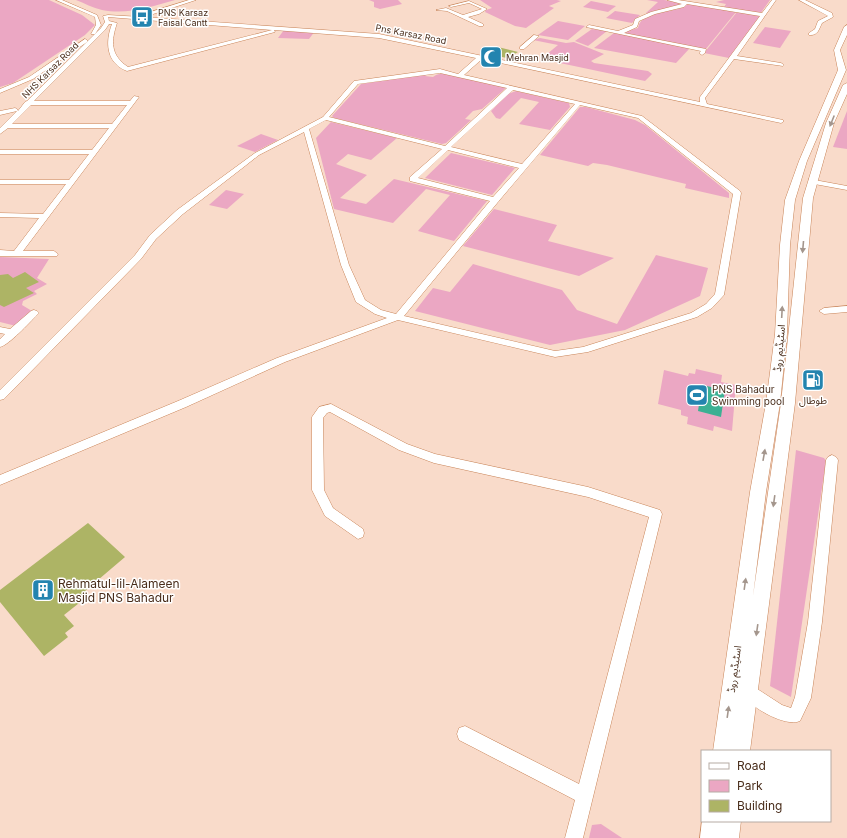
<svg xmlns="http://www.w3.org/2000/svg" width="847" height="838" viewBox="0 0 847 838" font-family="Inter,'Noto Sans Arabic',sans-serif">
	<rect width="100%" height="100%" fill="#f9dbca"/>
	<g fill="#eba7c3">
		<path d="M 0,0 L 49,0 L 82,15 L 95,25 L 85,35 L 13,83 L 0,87 Z"/>
		<path d="M 76,0 L 175,0 C 151,7 127,15 102,10 C 93,8 84,3 76,0 Z"/>
		<path d="M 369,0 L 398,0 L 402,4 L 380,9 L 374,7 L 374,2 Z"/>
		<path d="M 480,0 L 557,0 L 561,1 L 549,6 L 554,8 L 526,28 L 515,26 L 485,12 L 486,10 L 492,8 Z"/>
		<path d="M 647,0 L 664,0 L 683,3 L 680,6 L 650,14 L 646,13 L 658,2 Z"/>
		<path d="M 724,0 L 770,0 L 760,14 L 709,6 L 711,5 L 724,7 L 726,4 L 716,2 Z"/>
		<path d="M 591,1 L 616,6 L 608,12 L 583,7 Z"/>
		<path d="M 688,4 L 736,12 L 705,50 L 620,33 L 638,28 C 642,7 677,15 688,4 Z"/>
		<path d="M 615,11 L 640,15 L 632,23 L 606,18 Z"/>
		<path d="M 737,12 L 760,16 L 729,58 L 704,53 Z"/>
		<path d="M 558,21 L 585,26 L 568,40 L 538,35 Z"/>
		<path d="M 765,27 L 791,31 L 780,48 L 753,43 Z"/>
		<path d="M 592,29 L 607,31 L 588,46 L 575,41 Z"/>
		<path d="M 284,30 L 315,31 L 309,39 L 278,38 Z"/>
		<path d="M 614,33 L 690,48 L 676,63 L 594,48 Z"/>
		<path d="M 540,38 L 566,43 L 574,42 L 604,54 L 591,61 L 594,63 L 648,71 L 652,74 L 645,81 L 541,59 L 558,45 L 533,40 Z"/>
		<path d="M 443,73 L 507,87 L 482,109 L 473,111 L 465,119 L 471,120 L 446,143 L 442,144 L 334,118 L 332,116 L 361,84 L 427,74 L 425,76 L 433,77 L 436,75 Z"/>
		<path d="M 516,91 L 569,103 L 570,107 L 550,130 L 519,124 L 539,102 L 521,98 L 500,119 L 496,118 L 491,111 L 508,94 Z"/>
		<path d="M 580,107 L 586,107 L 635,120 L 645,125 L 729,193 L 729,198 L 685,188 L 686,184 L 607,165 L 593,163 L 588,166 L 540,155 Z"/>
		<path d="M 847,111 L 847,149 L 833,147 Z"/>
		<path d="M 331,122 L 397,138 L 371,160 L 348,154 L 336,164 L 367,175 L 340,198 L 366,204 L 394,179 L 487,201 L 454,241 L 418,231 L 450,195 L 426,189 L 393,223 L 334,209 L 316,138 Z"/>
		<path d="M 261,134 L 278,140 L 255,152 L 237,146 Z"/>
		<path d="M 451,153 L 515,168 L 492,195 L 425,178 Z"/>
		<path d="M 226,190 L 244,194 L 227,209 L 209,205 Z"/>
		<path d="M 494,209 L 557,225 L 548,241 L 614,258 L 579,276 L 463,246 Z"/>
		<path d="M 656,255 L 708,268 L 700,296 L 625,330 L 550,345 L 415,311 L 433,288 L 450,292 L 473,264 L 562,290 L 577,310 L 617,324 Z"/>
		<path d="M 0,257 L 49,259 L 37,278 L 47,284 L 34,291 L 37,294 L 23,301 L 22,305 L 32,311 L 16,326 L 0,322 Z"/>
		<path d="M 696,369 L 722,375 L 721,382 L 736,385 L 732,431 L 714,426 L 713,431 L 687,424 L 688,417 L 681,415 L 681,410 L 658,404 L 664,370 L 688,376 L 689,373 L 695,374 Z"/>
		<path d="M 796,450 L 824,458 L 826,461 L 791,697 L 770,686 Z"/>
		<path d="M 601,824 L 622,838 L 589,838 L 592,825 Z"/>
	</g>
	<path fill="#3cb093" d="M 702,385 L 725,390 L 721,417 L 698,411 Z"/>
	<g fill="#adb465">
		<path d="M 498,47 L 518,52 L 507,58 L 488,54 Z"/>
		<path d="M 25,272 L 39,282 L 26,288 L 34,293 L 4,307 L 0,305 L 0,275 L 8,274 L 13,278 Z"/>
		<path d="M 88,523 L 125,557 L 85,591 L 88,596 L 64,615 L 74,626 L 65,633 L 68,637 L 44,656 L 0,602 L 0,590 Z"/>
	</g>
	<g fill="none" stroke-linecap="round" stroke-linejoin="round">
		<g stroke="#c88458" stroke-width="1">
			<g id="minor">
				<path d="M 56,0 L 62,0 L 97,15 L 101,25 L 95,34 L 91,34 L 96,25 L 95,17 Z"/>
				<path d="M 189,0 L 196,0 L 144,17 L 379,34 L 700,102 L 700,97 L 760,16 L 687,4 L 684,7 L 655,14 L 639,21 L 637,27 L 624,33 L 706,49 L 705,53 L 702,55 L 699,53 L 701,51 L 586,27 L 589,25 L 618,31 L 633,25 L 635,19 L 651,12 L 682,4 L 667,0 L 678,0 L 762,13 L 772,0 L 776,0 L 737,56 L 781,63 L 784,65 L 783,66 L 734,59 L 705,98 L 707,104 L 783,120 L 783,122 L 781,123 L 482,59 L 464,75 L 642,116 L 740,191 L 741,193 L 724,295 L 712,308 L 697,317 L 588,352 L 555,357 L 398,320 L 285,362 L 186,407 L 0,485 L 0,475 L 178,401 L 277,358 L 387,318 L 375,314 L 356,302 L 341,265 L 304,132 L 259,155 L 245,166 L 183,214 L 156,239 L 141,259 L 4,399 L 0,400 L 0,390 L 135,255 L 150,235 L 177,210 L 255,153 L 323,117 L 354,81 L 440,69 L 458,74 L 476,58 L 379,38 L 274,30 L 275,32 L 127,71 C 106,63 105,42 112,24 L 109,24 L 105,30 L 34,101 L 130,101 L 134,96 L 139,97 L 23,251 L 54,251 L 58,254 L 57,256 L 0,256 L 0,250 L 14,251 L 39,218 L 0,217 L 0,213 L 43,214 L 66,184 L 0,184 L 0,180 L 69,180 L 89,154 L 0,154 L 0,150 L 92,150 L 109,128 L 8,128 L 0,134 L 0,128 L 17,111 L 0,115 L 0,111 L 15,108 L 17,109 L 18,111 L 25,102 L 27,101 L 101,28 L 105,22 L 103,16 L 108,15 L 141,17 L 141,15 ZM 108,17 L 272,30 L 128,67 C 110,55 111,41 117,23 L 109,21 ZM 440,73 L 507,88 L 445,146 L 329,117 L 358,84 ZM 513,90 L 575,104 L 522,164 L 451,147 ZM 31,105 L 127,105 L 112,124 L 12,124 ZM 580,105 L 638,118 L 733,194 L 715,294 L 706,304 L 691,313 L 583,347 L 555,351 L 404,316 L 498,202 ZM 326,120 L 442,149 L 410,177 L 410,181 L 490,201 L 396,314 L 381,310 L 365,300 L 349,265 L 309,129 ZM 448,150 L 519,168 L 493,197 L 418,178 Z"/>
				<path d="M 799,0 L 805,0 L 832,13 L 833,17 L 822,23 C 819,29 818,36 809,35 L 809,33 L 815,29 L 818,21 L 828,16 Z"/>
				<path d="M 469,1 L 487,9 L 479,14 L 468,17 L 483,24 L 483,26 L 479,26 L 447,11 L 436,10 L 446,8 L 463,15 L 482,9 L 469,3 L 451,7 L 449,6 Z"/>
				<path d="M 534,35 L 539,36 L 524,49 L 520,49 L 520,47 Z"/>
				<path d="M 85,39 L 87,40 L 87,42 L 33,79 L 0,93 L 0,89 L 29,77 Z"/>
				<path d="M 809,179 L 847,186 L 847,190 L 809,183 Z"/>
				<path d="M 847,306 L 847,312 L 824,314 L 819,311 L 824,308 Z"/>
				<path d="M 34,310 L 37,311 L 39,313 L 37,315 C 29,323 9,345 0,347 L 0,339 L 5,334 L 0,333 L 0,327 L 10,329 L 31,311 Z"/>
				<path d="M 331,404 L 407,444 L 435,454 L 588,487 L 660,510 L 662,514 L 583,838 L 565,838 L 575,800 L 459,740 L 457,734 L 459,728 L 465,726 L 579,784 L 649,517 L 588,497 L 434,463 L 399,450 L 330,412 L 327,413 L 323,418 L 324,490 L 333,508 L 363,529 L 364,533 L 363,537 L 358,539 L 325,516 L 312,490 L 312,417 L 319,407 Z"/>
				<path d="M 832,455 L 836,457 L 838,460 L 822,622 L 811,698 L 800,721 C 785,728 746,705 740,691 L 743,686 L 748,683 L 782,705 L 791,708 L 795,697 L 808,622 L 826,460 L 828,457 Z"/>
			</g>
		</g>
		<g stroke="#c88458" stroke-width="1">
			<g id="major">
				<path d="M 847,25 L 847,35 L 840,50 L 846,70 L 807,161 L 795,200 L 790,245 L 787,334 L 780,403 L 766,492 L 753,596 L 781,403 L 803,198 L 826,123 L 843,85 L 847,83 L 847,94 L 834,123 L 813,198 L 795,403 L 750,751 L 713,751 L 750,492 L 766,403 L 775,334 L 780,245 L 785,200 L 799,161 L 838,70 L 834,50 L 844,27 Z"/>
				<path d="M 702,821 L 741,821 L 739,838 L 700,838 Z"/>
			</g>
		</g>
		<use href="#minor" fill="#fff" fill-rule="evenodd"/>
		<use href="#major" fill="#fff" fill-rule="evenodd"/>
	</g>
	<defs><path id="oneway-solid" d="M-6-.8H1V-3.2L6.5 0L1 3.2V.8H-6Z"/></defs>
	<g fill="#a4968d">
		<use href="#oneway-solid" transform="translate(832 121) rotate(112)"/>
		<use href="#oneway-solid" transform="translate(803 247) rotate(95)"/>
		<use href="#oneway-solid" transform="translate(782 312) rotate(-87)"/>
		<use href="#oneway-solid" transform="translate(764 455) rotate(-80)"/>
		<use href="#oneway-solid" transform="translate(774 501) rotate(98)"/>
		<use href="#oneway-solid" transform="translate(745 584) rotate(-82)"/>
		<use href="#oneway-solid" transform="translate(757 630) rotate(98)"/>
		<use href="#oneway-solid" transform="translate(728 712) rotate(-82)"/>
	</g>
	<defs>
		<g id="bus-square" transform="scale(1.15)"><rect x="-9" y="-9" width="18" height="18" rx="4" fill="#2384af" stroke="#fff"/><path d="M-5-6H5V4H4V6H2V4H-2V6H-4V4H-5ZM-3.5-4V0h7V-4ZM-3.5 1.2v1.5H-2V1.2ZM2 1.2v1.5H3.5V1.2Z" fill="#fff"/></g>
		<g id="mosque-square" transform="scale(1.15)"><rect x="-9" y="-9" width="18" height="18" rx="4" fill="#2384af" stroke="#fff"/><path d="M3.5-4.9A6 6 0 1 0 3.5 4.9A5 5 0 1 1 3.5-4.9Z" fill="#fff"/></g>
		<g id="fuel-square" transform="scale(1.15)"><rect x="-9" y="-9" width="18" height="18" rx="4" fill="#2384af" stroke="#fff"/><path d="M-5.5-6h7V0h2V4h1.3V-2.5L3-4.5l.8-.8L6-3V5H2.5V1h-1V6h-7ZM-4.2-4.7v3.2H.2V-4.7Z" fill="#fff"/></g>
		<g id="stadium-square" transform="scale(1.15)"><rect x="-9" y="-9" width="18" height="18" rx="4" fill="#2384af" stroke="#fff"/><path d="M0-5a6.5 5 0 1 0 0 10a6.5 5 0 1 0 0-10ZM-3.5-1.8h7v3.6h-7Z" fill="#fff"/></g>
		<g id="building-square" transform="scale(1.15)"><rect x="-9" y="-9" width="18" height="18" rx="4" fill="#2384af" stroke="#fff"/><path d="M-4-6H4V6H1V3H-1V6H-4ZM-2.5-4.3h1.7v1.8h-1.7ZM.8-4.3h1.7v1.8H.8ZM-2.5-1h1.7V.8h-1.7ZM.8-1h1.7V.8H.8Z" fill="#fff"/></g>
	</defs>
	<g fill-rule="evenodd">
		<use href="#bus-square" x="142" y="17"/>
		<use href="#mosque-square" x="491" y="57"/>
		<use href="#fuel-square" x="813" y="380"/>
		<use href="#stadium-square" x="697" y="395"/>
		<use href="#building-square" x="43" y="590"/>
	</g>
	<g text-anchor="middle" dominant-baseline="central" stroke-width="3" stroke-linejoin="round" paint-order="stroke">
		<g font-size="9" fill="#492d1b" stroke="#fff" text-anchor="start">
			<text x="158" y="12">PNS Karsaz<tspan x="158" dy="10">Faisal Cantt</tspan></text>
			<text x="506" y="57">Mehran Masjid</text>
		</g>
		<g font-size="9" fill="#492d1b" stroke="#fff">
			<text transform="translate(411 34) rotate(11)">Pns Karsaz Road</text>
			<text transform="translate(50 70) rotate(-45)">NHS Karsaz Road</text>
		</g>
		<g font-size="10" fill="#492d1b" stroke="#fff">
			<text transform="translate(779 348) rotate(-85)">اسٹیڈیم روڈ</text>
			<text transform="translate(734 669) rotate(-82)">اسٹیڈیم روڈ</text>
		</g>
		<g font-size="10" fill="#492d1b" stroke="#fff" text-anchor="start">
			<text x="712" y="389">PNS Bahadur<tspan x="712" dy="12">Swimming pool</tspan></text>
			<text x="813" y="400" text-anchor="middle">طوطال</text>
		</g>
		<g font-size="12" fill="#492d1b" stroke="#fff" text-anchor="start">
			<text x="58" y="583">Rehmatul-lil-Alameen<tspan x="58" dy="14">Masjid PNS Bahadur</tspan></text>
		</g>
	</g>
	<rect x="701" y="750" width="130" height="72" fill="#ffffff" stroke="#b6aba4"/>
	<rect x="709" y="763" width="20" height="6" fill="#ffffff" stroke="#b6aba4"/>
	<text x="737" y="770" font-size="12" fill="#492d1b">Road</text>
	<rect x="709" y="780" width="20" height="12" fill="#eba7c3" stroke="#b6aba4"/>
	<text x="737" y="790" font-size="12" fill="#492d1b">Park</text>
	<rect x="709" y="800" width="20" height="12" fill="#adb465" stroke="#b6aba4"/>
	<text x="737" y="810" font-size="12" fill="#492d1b">Building</text>
</svg>
